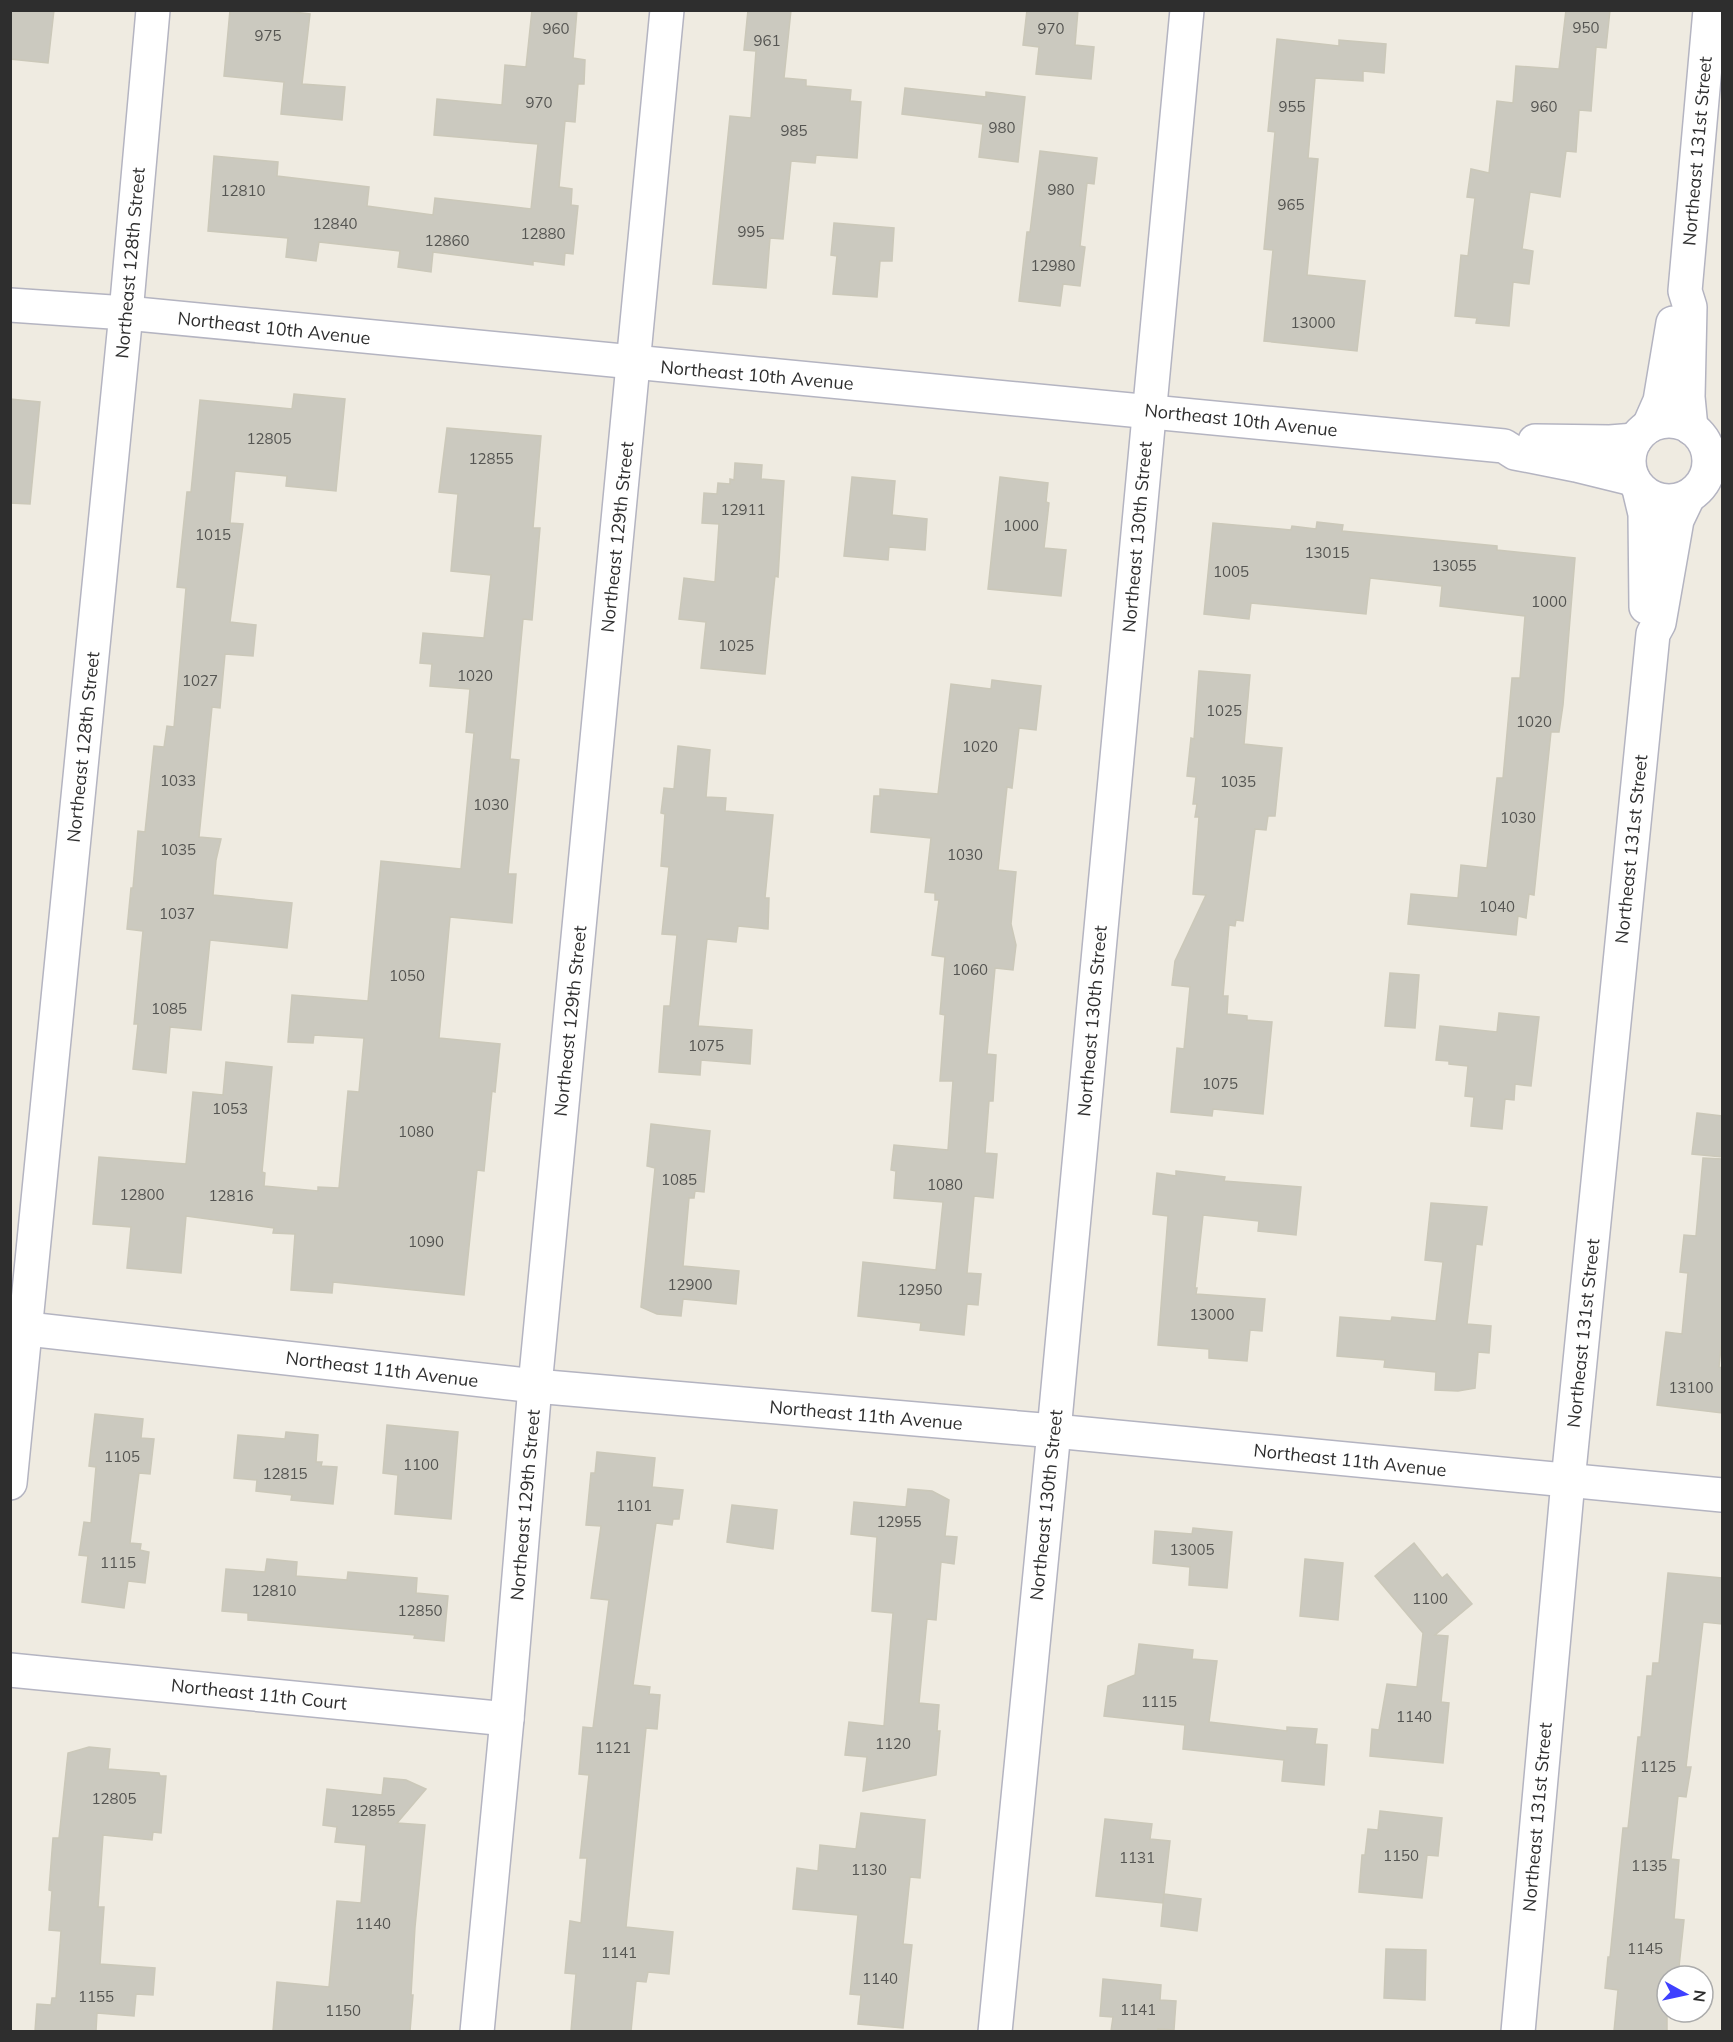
<svg xmlns="http://www.w3.org/2000/svg" width="1733" height="2042" viewBox="0 0 1733 2042" font-family="Mulish,sans-serif">
	<rect width="100%" height="100%" fill="#efebe1"/>
	<g fill="#cbc9bf" stroke="#cbc8b9" stroke-width="1.5">
		<path d="M 10,10 L 54,10 L 48,63 L 10,59 Z"/>
		<path d="M 230,10 L 277,10 L 310,14 L 302,84 L 345,87 L 342,120 L 281,114 L 284,82 L 224,76 Z"/>
		<path d="M 532,10 L 577,10 L 573,58 L 585,60 L 584,84 L 578,84 L 575,122 L 565,121 L 559,187 L 572,189 L 571,205 L 578,206 L 573,254 L 565,253 L 564,265 L 533,261 L 533,265 L 433,252 L 431,272 L 398,267 L 400,251 L 319,242 L 316,261 L 286,257 L 288,238 L 208,231 L 214,156 L 278,162 L 277,176 L 369,187 L 367,206 L 433,215 L 435,198 L 531,209 L 538,144 L 434,135 L 437,99 L 502,105 L 505,65 L 526,67 Z"/>
		<path d="M 748,10 L 791,10 L 784,78 L 806,80 L 806,86 L 851,90 L 850,101 L 861,102 L 857,158 L 816,155 L 815,163 L 791,161 L 783,239 L 770,238 L 766,288 L 713,284 L 730,116 L 751,118 L 756,51 L 744,50 Z"/>
		<path d="M 1027,10 L 1078,10 L 1075,45 L 1094,47 L 1091,79 L 1036,74 L 1039,47 L 1023,45 Z"/>
		<path d="M 1566,10 L 1610,10 L 1606,48 L 1596,47 L 1591,111 L 1579,110 L 1576,152 L 1566,151 L 1560,197 L 1530,192 L 1522,249 L 1533,251 L 1529,284 L 1513,282 L 1509,326 L 1476,323 L 1477,318 L 1455,316 L 1461,255 L 1468,256 L 1475,198 L 1467,197 L 1471,169 L 1489,173 L 1497,101 L 1513,103 L 1516,66 L 1559,69 Z"/>
		<path d="M 1277,39 L 1339,46 L 1339,40 L 1386,44 L 1384,73 L 1363,71 L 1363,81 L 1315,78 L 1308,158 L 1318,159 L 1307,275 L 1365,281 L 1357,351 L 1264,341 L 1273,250 L 1264,249 L 1275,132 L 1268,131 Z"/>
		<path d="M 905,88 L 986,97 L 986,92 L 1025,97 L 1018,162 L 979,157 L 983,124 L 902,114 Z"/>
		<path d="M 1040,151 L 1097,158 L 1094,184 L 1087,183 L 1080,246 L 1085,247 L 1080,286 L 1063,284 L 1060,306 L 1019,301 L 1027,232 L 1030,232 Z"/>
		<path d="M 834,223 L 894,228 L 892,261 L 880,261 L 877,297 L 833,294 L 837,256 L 831,255 Z"/>
		<path d="M 294,394 L 345,399 L 336,491 L 286,486 L 287,476 L 235,471 L 230,523 L 243,524 L 230,622 L 256,625 L 253,656 L 225,654 L 220,708 L 212,707 L 199,837 L 221,839 L 216,860 L 213,895 L 292,903 L 287,948 L 210,940 L 201,1030 L 170,1027 L 166,1073 L 133,1069 L 138,1024 L 134,1024 L 143,931 L 127,929 L 131,888 L 133,888 L 138,831 L 145,832 L 154,746 L 164,747 L 167,726 L 174,727 L 186,588 L 177,587 L 187,492 L 191,492 L 200,400 L 292,409 Z"/>
		<path d="M 10,399 L 40,402 L 30,504 L 10,503 Z"/>
		<path d="M 447,428 L 541,436 L 533,528 L 540,528 L 532,620 L 523,619 L 510,759 L 519,760 L 508,874 L 516,874 L 512,923 L 450,917 L 439,1038 L 500,1044 L 495,1092 L 492,1091 L 484,1171 L 477,1170 L 464,1295 L 333,1282 L 332,1293 L 291,1290 L 295,1234 L 273,1233 L 274,1228 L 186,1216 L 181,1273 L 127,1268 L 131,1227 L 93,1224 L 99,1157 L 186,1164 L 193,1092 L 223,1095 L 226,1062 L 272,1067 L 262,1172 L 265,1173 L 264,1186 L 318,1191 L 318,1187 L 339,1188 L 348,1091 L 359,1092 L 364,1038 L 314,1035 L 313,1043 L 288,1042 L 292,995 L 368,1001 L 381,861 L 461,869 L 474,733 L 466,732 L 470,689 L 430,686 L 432,664 L 420,663 L 423,633 L 484,638 L 491,575 L 451,571 L 458,494 L 439,492 Z"/>
		<path d="M 735,463 L 762,465 L 761,479 L 784,481 L 778,577 L 775,576 L 765,674 L 701,668 L 706,622 L 679,619 L 684,578 L 715,582 L 719,524 L 702,523 L 704,493 L 717,494 L 718,483 L 730,484 L 730,479 L 734,480 Z"/>
		<path d="M 852,477 L 895,481 L 892,515 L 927,519 L 925,550 L 889,547 L 888,560 L 844,556 Z"/>
		<path d="M 1000,477 L 1048,483 L 1046,502 L 1049,503 L 1044,548 L 1066,550 L 1061,596 L 988,589 Z"/>
		<path d="M 1317,522 L 1343,525 L 1342,531 L 1497,546 L 1497,550 L 1575,558 L 1563,705 L 1559,732 L 1551,732 L 1534,895 L 1529,894 L 1526,918 L 1518,916 L 1516,935 L 1408,924 L 1411,894 L 1458,898 L 1461,865 L 1487,868 L 1497,778 L 1503,778 L 1512,678 L 1520,678 L 1525,616 L 1440,606 L 1442,586 L 1370,578 L 1366,614 L 1251,603 L 1249,619 L 1204,614 L 1213,523 L 1291,530 L 1292,526 L 1316,529 Z"/>
		<path d="M 1199,671 L 1250,675 L 1244,744 L 1282,748 L 1275,816 L 1268,816 L 1266,830 L 1255,829 L 1243,921 L 1236,920 L 1235,926 L 1229,925 L 1223,996 L 1228,996 L 1227,1014 L 1247,1016 L 1247,1020 L 1272,1022 L 1263,1114 L 1213,1109 L 1212,1116 L 1171,1112 L 1177,1048 L 1184,1049 L 1190,987 L 1172,985 L 1175,961 L 1206,895 L 1193,894 L 1199,817 L 1195,817 L 1197,804 L 1193,804 L 1196,777 L 1187,776 L 1191,738 L 1194,739 Z"/>
		<path d="M 992,680 L 1041,686 L 1036,730 L 1019,728 L 1012,788 L 1007,787 L 998,870 L 1016,872 L 1011,924 L 1016,945 L 1013,970 L 995,968 L 987,1054 L 996,1055 L 993,1101 L 989,1101 L 985,1153 L 997,1154 L 993,1198 L 974,1196 L 967,1273 L 981,1274 L 978,1305 L 967,1304 L 964,1335 L 920,1330 L 921,1323 L 858,1316 L 863,1262 L 936,1270 L 943,1202 L 894,1198 L 896,1171 L 891,1170 L 894,1145 L 948,1150 L 953,1081 L 940,1081 L 945,1015 L 940,1014 L 945,957 L 932,955 L 939,900 L 935,900 L 935,893 L 925,892 L 931,838 L 871,832 L 874,796 L 880,796 L 880,789 L 938,794 L 951,684 L 991,689 Z"/>
		<path d="M 678,746 L 710,750 L 706,797 L 726,798 L 725,811 L 773,815 L 765,898 L 769,898 L 768,929 L 738,926 L 736,942 L 707,939 L 698,1026 L 752,1030 L 750,1064 L 701,1060 L 700,1075 L 659,1072 L 664,1006 L 670,1006 L 677,935 L 662,934 L 669,867 L 661,866 L 665,814 L 661,813 L 664,788 L 674,789 Z"/>
		<path d="M 1390,973 L 1419,975 L 1415,1028 L 1385,1026 Z"/>
		<path d="M 1499,1013 L 1539,1017 L 1531,1086 L 1515,1084 L 1514,1100 L 1505,1099 L 1502,1129 L 1471,1126 L 1474,1097 L 1465,1096 L 1468,1066 L 1449,1064 L 1449,1061 L 1436,1060 L 1440,1026 L 1497,1032 Z"/>
		<path d="M 1697,1113 L 1722,1116 L 1722,1157 L 1692,1154 Z"/>
		<path d="M 651,1124 L 710,1131 L 704,1192 L 695,1191 L 694,1198 L 689,1198 L 683,1266 L 739,1271 L 736,1304 L 683,1299 L 681,1316 L 657,1314 L 641,1307 L 655,1168 L 647,1166 Z"/>
		<path d="M 1703,1158 L 1722,1159 L 1722,1338 L 1719,1367 L 1722,1368 L 1722,1413 L 1657,1405 L 1666,1332 L 1682,1334 L 1688,1273 L 1680,1272 L 1684,1235 L 1696,1236 Z"/>
		<path d="M 1176,1171 L 1225,1177 L 1224,1181 L 1301,1187 L 1296,1235 L 1258,1231 L 1259,1221 L 1203,1215 L 1195,1288 L 1197,1288 L 1196,1294 L 1265,1299 L 1262,1331 L 1250,1330 L 1247,1361 L 1209,1358 L 1209,1349 L 1158,1345 L 1168,1216 L 1153,1214 L 1157,1173 L 1176,1176 Z"/>
		<path d="M 1431,1203 L 1487,1207 L 1482,1245 L 1476,1244 L 1467,1324 L 1491,1326 L 1489,1353 L 1478,1352 L 1475,1388 L 1458,1391 L 1435,1390 L 1436,1372 L 1384,1367 L 1385,1360 L 1337,1356 L 1340,1317 L 1391,1321 L 1392,1317 L 1436,1321 L 1443,1262 L 1425,1260 Z"/>
		<path d="M 95,1414 L 143,1419 L 141,1438 L 154,1439 L 150,1474 L 139,1473 L 130,1543 L 141,1544 L 140,1550 L 149,1552 L 145,1583 L 128,1581 L 124,1608 L 82,1602 L 88,1556 L 79,1555 L 84,1522 L 91,1523 L 96,1467 L 89,1466 Z"/>
		<path d="M 387,1425 L 458,1432 L 451,1519 L 395,1514 L 398,1475 L 383,1473 Z"/>
		<path d="M 286,1432 L 318,1435 L 316,1462 L 322,1462 L 321,1466 L 337,1467 L 333,1504 L 291,1500 L 292,1495 L 256,1491 L 257,1480 L 234,1478 L 238,1435 L 285,1439 Z"/>
		<path d="M 597,1452 L 655,1458 L 652,1487 L 683,1490 L 679,1519 L 673,1519 L 672,1525 L 656,1523 L 633,1685 L 650,1687 L 649,1694 L 660,1695 L 657,1729 L 646,1728 L 626,1927 L 673,1932 L 669,1974 L 648,1972 L 646,1982 L 636,1981 L 631,2031 L 571,2031 L 576,1974 L 565,1973 L 570,1921 L 581,1923 L 587,1858 L 580,1858 L 589,1775 L 579,1774 L 583,1727 L 593,1728 L 609,1600 L 591,1598 L 601,1526 L 586,1525 L 591,1473 L 595,1473 Z"/>
		<path d="M 908,1489 L 932,1491 L 949,1500 L 945,1536 L 957,1537 L 954,1564 L 941,1562 L 936,1620 L 927,1619 L 919,1703 L 939,1705 L 937,1731 L 940,1731 L 936,1775 L 863,1791 L 867,1757 L 845,1755 L 849,1722 L 884,1726 L 893,1613 L 872,1611 L 877,1537 L 851,1534 L 854,1502 L 906,1507 Z"/>
		<path d="M 732,1505 L 777,1510 L 773,1549 L 727,1542 Z"/>
		<path d="M 1193,1528 L 1232,1532 L 1227,1588 L 1189,1585 L 1190,1567 L 1153,1563 L 1155,1531 L 1192,1534 Z"/>
		<path d="M 1414,1543 L 1442,1578 L 1447,1574 L 1472,1604 L 1435,1635 L 1448,1636 L 1441,1702 L 1449,1703 L 1443,1763 L 1370,1756 L 1372,1729 L 1379,1730 L 1387,1684 L 1417,1687 L 1423,1633 L 1375,1576 Z"/>
		<path d="M 267,1559 L 297,1562 L 296,1576 L 347,1580 L 348,1572 L 417,1578 L 416,1593 L 448,1596 L 444,1641 L 414,1638 L 415,1635 L 248,1620 L 248,1613 L 222,1611 L 226,1569 L 265,1572 Z"/>
		<path d="M 1305,1559 L 1343,1563 L 1338,1620 L 1300,1616 Z"/>
		<path d="M 1668,1573 L 1722,1578 L 1722,1624 L 1703,1622 L 1686,1767 L 1691,1767 L 1686,1797 L 1678,1796 L 1671,1859 L 1679,1860 L 1674,1919 L 1684,1920 L 1678,1976 L 1667,1976 L 1667,2031 L 1614,2031 L 1618,1990 L 1605,1988 L 1608,1957 L 1610,1957 L 1623,1828 L 1628,1828 L 1638,1737 L 1641,1737 L 1647,1676 L 1652,1676 L 1653,1663 L 1659,1663 Z"/>
		<path d="M 1139,1644 L 1193,1650 L 1192,1659 L 1217,1661 L 1209,1722 L 1287,1731 L 1287,1727 L 1317,1729 L 1315,1744 L 1327,1745 L 1324,1785 L 1282,1781 L 1284,1760 L 1183,1749 L 1185,1725 L 1104,1716 L 1108,1686 L 1135,1675 Z"/>
		<path d="M 89,1747 L 110,1749 L 108,1769 L 159,1773 L 160,1776 L 166,1776 L 161,1833 L 153,1832 L 152,1840 L 103,1835 L 98,1907 L 104,1907 L 100,1964 L 155,1968 L 153,1995 L 136,1994 L 134,2016 L 97,2013 L 96,2031 L 35,2031 L 37,2004 L 51,2005 L 52,1998 L 56,1998 L 61,1931 L 49,1930 L 52,1891 L 49,1890 L 53,1838 L 59,1838 L 68,1753 Z"/>
		<path d="M 384,1778 L 406,1780 L 426,1789 L 397,1823 L 425,1825 L 415,1927 L 411,1995 L 413,1995 L 410,2031 L 273,2031 L 277,1982 L 329,1987 L 337,1901 L 361,1903 L 366,1845 L 335,1842 L 337,1827 L 323,1825 L 327,1789 L 382,1795 Z"/>
		<path d="M 1380,1811 L 1442,1818 L 1438,1856 L 1427,1855 L 1422,1898 L 1359,1892 L 1362,1855 L 1365,1855 L 1368,1829 L 1378,1830 Z"/>
		<path d="M 861,1813 L 925,1820 L 920,1878 L 910,1877 L 903,1944 L 912,1945 L 903,2028 L 858,2024 L 861,1995 L 850,1994 L 858,1915 L 793,1909 L 797,1868 L 818,1871 L 820,1845 L 856,1849 Z"/>
		<path d="M 1105,1819 L 1152,1824 L 1150,1839 L 1170,1841 L 1163,1903 L 1096,1896 Z"/>
		<path d="M 1164,1894 L 1201,1899 L 1197,1931 L 1161,1926 Z"/>
		<path d="M 1386,1949 L 1426,1950 L 1425,2000 L 1384,1998 Z"/>
		<path d="M 1103,1979 L 1161,1985 L 1160,2000 L 1176,2001 L 1174,2030 L 1158,2029 L 1158,2031 L 1111,2031 L 1113,2017 L 1100,2016 Z"/>
	</g>
	<g fill="none" stroke-linecap="round" stroke-linejoin="round">
		<g stroke="#b4b4c1" stroke-width="36">
			<g id="street">
				<path d="M 1649,426 L 1660,401 L 1673,323"/>
				<path d="M 1691,428 L 1688,397 L 1690,307 L 1685,291 L 1710,10"/>
				<path d="M 1639,489 L 1645,514 L 1646,607"/>
				<path d="M 10,1327 L 535,1386 L 1054,1431 L 1722,1495"/>
				<path d="M 10,1483 L 126,313 L 153,10"/>
				<path d="M 10,1670 L 507,1719"/>
				<path d="M 477,2032 L 507,1719 L 535,1386 L 667,10"/>
				<path d="M 995,2032 L 1054,1431 L 1187,10"/>
				<path d="M 1518,2032 L 1568,1481 L 1653,634 L 1659,623 L 1677,520 L 1688,497"/>
			</g>
		</g>
		<g stroke="#b4b4c1" stroke-width="36">
			<g id="secondary">
				<path d="M 10,305 L 126,313 L 1504,446 L 1515,453 L 1576,465 L 1633,479"/>
				<circle cx="1669" cy="461" r="40"/>
				<path d="M 1535,441 L 1610,442 L 1635,440"/>
			</g>
		</g>
		<use href="#street" stroke="#fff" stroke-width="33"/>
		<use href="#secondary" stroke="#fff" stroke-width="33"/>
	</g>
	<g text-anchor="middle" dominant-baseline="central" stroke-width="4.5" stroke-linejoin="round" paint-order="stroke">
		<g font-size="15" fill="#555552">
			<text x="1586" y="27">950</text>
			<text x="556" y="28">960</text>
			<text x="1051" y="28">970</text>
			<text x="268" y="35">975</text>
			<text x="767" y="40">961</text>
			<text x="539" y="102">970</text>
			<text x="1292" y="106">955</text>
			<text x="1544" y="106">960</text>
			<text x="1002" y="127">980</text>
			<text x="794" y="130">985</text>
			<text x="1061" y="189">980</text>
			<text x="243" y="190">12810</text>
			<text x="1291" y="204">965</text>
			<text x="335" y="223">12840</text>
			<text x="751" y="231">995</text>
			<text x="543" y="233">12880</text>
			<text x="447" y="240">12860</text>
			<text x="1053" y="265">12980</text>
			<text x="1313" y="322">13000</text>
			<text x="269" y="438">12805</text>
			<text x="491" y="458">12855</text>
			<text x="743" y="509">12911</text>
			<text x="1021" y="525">1000</text>
			<text x="213" y="534">1015</text>
			<text x="1327" y="552">13015</text>
			<text x="1454" y="565">13055</text>
			<text x="1231" y="571">1005</text>
			<text x="1549" y="601">1000</text>
			<text x="736" y="645">1025</text>
			<text x="475" y="675">1020</text>
			<text x="200" y="680">1027</text>
			<text x="1224" y="710">1025</text>
			<text x="1534" y="721">1020</text>
			<text x="980" y="746">1020</text>
			<text x="178" y="780">1033</text>
			<text x="1238" y="781">1035</text>
			<text x="491" y="804">1030</text>
			<text x="1518" y="817">1030</text>
			<text x="178" y="849">1035</text>
			<text x="965" y="854">1030</text>
			<text x="1497" y="906">1040</text>
			<text x="177" y="913">1037</text>
			<text x="970" y="969">1060</text>
			<text x="407" y="975">1050</text>
			<text x="169" y="1008">1085</text>
			<text x="706" y="1045">1075</text>
			<text x="1220" y="1083">1075</text>
			<text x="230" y="1108">1053</text>
			<text x="416" y="1131">1080</text>
			<text x="679" y="1179">1085</text>
			<text x="945" y="1184">1080</text>
			<text x="142" y="1194">12800</text>
			<text x="231" y="1195">12816</text>
			<text x="426" y="1241">1090</text>
			<text x="690" y="1284">12900</text>
			<text x="920" y="1289">12950</text>
			<text x="1212" y="1314">13000</text>
			<text x="1691" y="1387">13100</text>
			<text x="122" y="1456">1105</text>
			<text x="421" y="1464">1100</text>
			<text x="285" y="1473">12815</text>
			<text x="634" y="1505">1101</text>
			<text x="899" y="1521">12955</text>
			<text x="1192" y="1549">13005</text>
			<text x="118" y="1562">1115</text>
			<text x="274" y="1590">12810</text>
			<text x="1430" y="1598">1100</text>
			<text x="420" y="1610">12850</text>
			<text x="1159" y="1701">1115</text>
			<text x="1414" y="1716">1140</text>
			<text x="893" y="1743">1120</text>
			<text x="613" y="1747">1121</text>
			<text x="1658" y="1766">1125</text>
			<text x="114" y="1798">12805</text>
			<text x="373" y="1810">12855</text>
			<text x="1401" y="1855">1150</text>
			<text x="1137" y="1857">1131</text>
			<text x="1649" y="1865">1135</text>
			<text x="869" y="1869">1130</text>
			<text x="373" y="1923">1140</text>
			<text x="1645" y="1948">1145</text>
			<text x="619" y="1952">1141</text>
			<text x="880" y="1978">1140</text>
			<text x="96" y="1996">1155</text>
			<text x="1138" y="2009">1141</text>
			<text x="343" y="2010">1150</text>
		</g>
		<g font-size="18" fill="#2e2e2e" stroke="#fff">
			<text transform="translate(1697 151) rotate(-85)">Northeast 131st Street</text>
			<text transform="translate(130 263) rotate(-85)">Northeast 128th Street</text>
			<text transform="translate(274 328) rotate(6)">Northeast 10th Avenue</text>
			<text transform="translate(757 375) rotate(5)">Northeast 10th Avenue</text>
			<text transform="translate(1241 420) rotate(6)">Northeast 10th Avenue</text>
			<text transform="translate(617 537) rotate(-84)">Northeast 129th Street</text>
			<text transform="translate(1137 537) rotate(-85)">Northeast 130th Street</text>
			<text transform="translate(83 747) rotate(-84)">Northeast 128th Street</text>
			<text transform="translate(1631 849) rotate(-84)">Northeast 131st Street</text>
			<text transform="translate(570 1021) rotate(-84)">Northeast 129th Street</text>
			<text transform="translate(1092 1021) rotate(-85)">Northeast 130th Street</text>
			<text transform="translate(1583 1333) rotate(-84)">Northeast 131st Street</text>
			<text transform="translate(382 1369) rotate(7)">Northeast 11th Avenue</text>
			<text transform="translate(866 1415) rotate(5)">Northeast 11th Avenue</text>
			<text transform="translate(1350 1460) rotate(6)">Northeast 11th Avenue</text>
			<text transform="translate(525 1505) rotate(-85)">Northeast 129th Street</text>
			<text transform="translate(1046 1505) rotate(-84)">Northeast 130th Street</text>
			<text transform="translate(259 1694) rotate(6)">Northeast 11th Court</text>
			<text transform="translate(1537 1817) rotate(-85)">Northeast 131st Street</text>
		</g>
	</g>
	<rect width="1733" height="2042" fill="none" stroke="#2e2e2e" stroke-width="24"/>
	<g transform="translate(1685 1994) rotate(98)"><circle r="28" fill="#ffffff" stroke="#ababab" stroke-width="1.5"/>
	<path d="M0-4.5L10 22L0 15L-10 22Z" fill="#3e40ff"/>
	<text y="-9" font-size="16" font-weight="bold" text-anchor="middle" fill="#2e2e2e">N</text>
	</g>
</svg>
